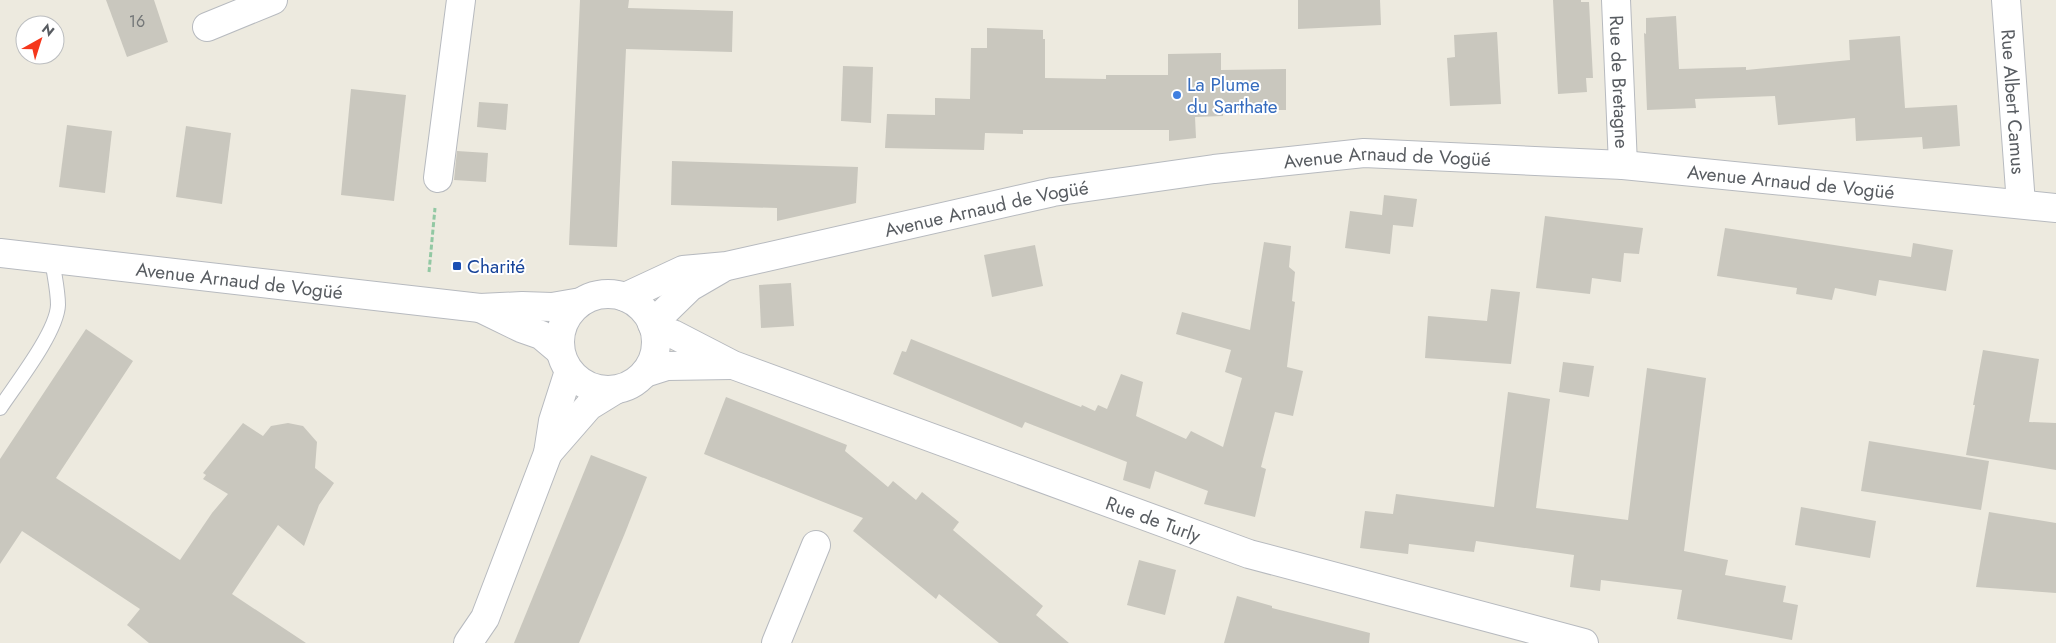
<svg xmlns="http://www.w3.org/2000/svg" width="2056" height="643" viewBox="0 0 2056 643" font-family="Jost,sans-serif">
	<rect width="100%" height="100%" fill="#edeadf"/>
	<g fill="#c9c7be">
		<path d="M 106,0 L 154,0 L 168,42 L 127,57 Z"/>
		<path d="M 580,0 L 629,0 L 628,8 L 733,11 L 732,52 L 626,49 L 617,247 L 569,245 Z"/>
		<path d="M 1298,0 L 1380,0 L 1381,25 L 1298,29 Z"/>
		<path d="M 1553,0 L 1581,0 L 1581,2 L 1589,2 L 1593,78 L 1586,78 L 1587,92 L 1558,94 Z"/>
		<path d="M 1676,16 L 1679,69 L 1746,67 L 1746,70 L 1850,60 L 1849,40 L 1900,36 L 1905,108 L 1957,105 L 1960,146 L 1923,149 L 1922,137 L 1856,141 L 1855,118 L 1778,125 L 1775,96 L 1695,99 L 1696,108 L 1647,110 L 1644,33 L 1646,34 L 1646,18 Z"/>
		<path d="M 987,28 L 1043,30 L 1043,39 L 1045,39 L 1045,78 L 1106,79 L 1106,75 L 1168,75 L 1168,54 L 1221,53 L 1221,70 L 1286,69 L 1286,110 L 1223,110 L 1223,116 L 1195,117 L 1196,138 L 1169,141 L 1169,130 L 1023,130 L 1023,134 L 985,133 L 984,150 L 885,148 L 887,114 L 935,115 L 935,98 L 970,99 L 971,48 L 987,48 Z"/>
		<path d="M 1497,32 L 1501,104 L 1450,106 L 1447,58 L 1455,57 L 1454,35 Z"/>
		<path d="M 843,66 L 873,67 L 871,123 L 841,121 Z"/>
		<path d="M 351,89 L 406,95 L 394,201 L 341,195 Z"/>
		<path d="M 479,102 L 508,104 L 506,130 L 477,127 Z"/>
		<path d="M 67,125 L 112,131 L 105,193 L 59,187 Z"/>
		<path d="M 186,126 L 231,133 L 222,204 L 176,197 Z"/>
		<path d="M 457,151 L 488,153 L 486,182 L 454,180 Z"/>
		<path d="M 672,161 L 858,167 L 856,203 L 777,221 L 777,208 L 671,205 Z"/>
		<path d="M 1384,195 L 1417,199 L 1413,227 L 1393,225 L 1390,254 L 1345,248 L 1350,211 L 1382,215 Z"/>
		<path d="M 1545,216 L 1643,228 L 1639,254 L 1624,253 L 1621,282 L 1592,278 L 1590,294 L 1536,288 Z"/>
		<path d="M 1725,228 L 1911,257 L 1913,243 L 1953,250 L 1946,291 L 1879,280 L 1876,296 L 1835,288 L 1832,300 L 1796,294 L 1797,288 L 1717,276 Z"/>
		<path d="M 1264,242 L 1291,246 L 1289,267 L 1295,272 L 1292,301 L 1295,302 L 1287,367 L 1303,371 L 1293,416 L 1275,412 L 1261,467 L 1266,469 L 1255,517 L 1204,504 L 1208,491 L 1155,471 L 1150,489 L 1123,480 L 1127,462 L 1025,422 L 1022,428 L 893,374 L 902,351 L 906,352 L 911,339 L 1081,407 L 1082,405 L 1095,411 L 1098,405 L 1107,409 L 1121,374 L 1143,382 L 1136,416 L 1186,439 L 1191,431 L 1223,447 L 1242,378 L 1225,372 L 1231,350 L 1176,334 L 1182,312 L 1250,330 Z"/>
		<path d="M 1035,245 L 1043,286 L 992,297 L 984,255 Z"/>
		<path d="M 791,283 L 794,326 L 761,328 L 759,285 Z"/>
		<path d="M 1491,289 L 1520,292 L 1511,364 L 1425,358 L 1428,316 L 1487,321 Z"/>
		<path d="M 86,329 L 133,361 L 56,478 L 180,560 L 212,513 L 228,494 L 203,479 L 206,475 L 203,473 L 243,423 L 263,436 L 271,426 L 288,423 L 303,426 L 317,442 L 315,468 L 334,483 L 319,505 L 304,546 L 278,525 L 232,594 L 306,643 L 149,643 L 127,625 L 140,609 L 22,531 L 0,564 L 0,459 Z"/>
		<path d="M 1983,350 L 2039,359 L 2029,422 L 2056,423 L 2056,470 L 1966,455 L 1975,405 L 1973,405 Z"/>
		<path d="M 1563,362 L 1594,366 L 1589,397 L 1559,392 Z"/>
		<path d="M 1647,368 L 1706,378 L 1684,551 L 1728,560 L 1725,575 L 1786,586 L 1783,602 L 1798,605 L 1792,640 L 1677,619 L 1682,590 L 1601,580 L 1600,591 L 1570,587 L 1574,555 L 1476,541 L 1474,552 L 1409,544 L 1408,554 L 1360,548 L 1365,511 L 1393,514 L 1396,494 L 1494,507 L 1508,392 L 1550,399 L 1536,508 L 1628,520 Z"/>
		<path d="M 726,397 L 847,445 L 845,451 L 888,487 L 893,481 L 916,500 L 922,492 L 959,522 L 953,530 L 1043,606 L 1036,615 L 1069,643 L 999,643 L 939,594 L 936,599 L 853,531 L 863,518 L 704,454 Z"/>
		<path d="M 1869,441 L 1989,461 L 1981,510 L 1861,491 Z"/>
		<path d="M 591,455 L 647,477 L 625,533 L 579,643 L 514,643 Z"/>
		<path d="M 1801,507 L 1876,521 L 1870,558 L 1795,545 Z"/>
		<path d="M 1989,512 L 2056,523 L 2056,593 L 1976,587 Z"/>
		<path d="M 1139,560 L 1176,570 L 1165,615 L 1127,605 Z"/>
		<path d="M 1237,596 L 1272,606 L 1272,608 L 1370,633 L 1369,643 L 1224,643 Z"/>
	</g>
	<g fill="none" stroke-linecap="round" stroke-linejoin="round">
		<g stroke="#b7babf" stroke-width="16">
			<path id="service" d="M 0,408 C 16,384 57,332 58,305 C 58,290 54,274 52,259"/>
		</g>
		<g stroke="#b7babf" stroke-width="30">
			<g id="minor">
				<path id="s1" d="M 1616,0 L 1623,165"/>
				<path id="s2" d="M 2006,0 L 2021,204"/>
				<path d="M 207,27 L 273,0"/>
				<path d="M 438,178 L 461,0"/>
				<path id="s3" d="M 654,328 L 673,334 L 733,365 L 1249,554 L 1584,643"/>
				<path d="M 645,373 L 667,366 L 732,365"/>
				<path d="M 548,453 L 589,406 L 615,390"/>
				<path d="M 468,643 L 485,618 L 548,453 L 553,421 L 569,371"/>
				<path d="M 776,643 L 816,545"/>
			</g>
		</g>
		<g stroke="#b7babf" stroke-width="30">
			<g id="tertiary">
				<path id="s4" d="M 0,253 L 480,308 L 522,306 L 552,307 L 581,302"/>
				<circle cx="608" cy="342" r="48"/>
				<path id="s5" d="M 625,297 L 683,270 L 727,266 L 1053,192 L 1214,169 L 1364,153 L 1623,165 L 2056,208"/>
				<path d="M 482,309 L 521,328 L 541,335 L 560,351"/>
				<path d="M 652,324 L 690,287 L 721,269"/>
			</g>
		</g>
		<path stroke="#92c8a3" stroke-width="3" stroke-dasharray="5 2.5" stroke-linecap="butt" d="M 429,272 L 435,208"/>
		<use href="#service" stroke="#fff" stroke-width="14"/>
		<use href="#minor" stroke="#fff" stroke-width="28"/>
		<use href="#tertiary" stroke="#fff" stroke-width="28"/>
	</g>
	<circle fill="#3f7fe0" stroke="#fff" stroke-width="2" cx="1177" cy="95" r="5"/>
	<rect fill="#1a4fb4" stroke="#fff" stroke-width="2" x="452" y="261" width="10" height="10" rx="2.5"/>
	<g text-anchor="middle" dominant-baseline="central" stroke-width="4" stroke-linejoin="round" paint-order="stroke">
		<g font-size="16" fill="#747778">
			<text x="137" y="21">16</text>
		</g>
		<g font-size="19" fill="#585c61" stroke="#fff">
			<text stroke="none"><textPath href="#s1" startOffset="82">Rue de Bretagne</textPath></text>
			<text stroke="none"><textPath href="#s2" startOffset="102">Rue Albert Camus</textPath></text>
			<text stroke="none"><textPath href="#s5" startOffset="779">Avenue Arnaud de Vogüé</textPath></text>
			<text stroke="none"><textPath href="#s5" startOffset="1184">Avenue Arnaud de Vogüé</textPath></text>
			<text stroke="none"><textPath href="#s5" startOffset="374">Avenue Arnaud de Vogüé</textPath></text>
			<text stroke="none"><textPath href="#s4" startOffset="241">Avenue Arnaud de Vogüé</textPath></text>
			<text stroke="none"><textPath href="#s3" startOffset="535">Rue de Turly</textPath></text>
		</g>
		<g font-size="19" fill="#366cbe" stroke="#fff" text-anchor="start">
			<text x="1187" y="84">La Plume<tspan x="1187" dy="22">du Sarthate</tspan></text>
		</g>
		<g font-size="19" fill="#164399" stroke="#fff" text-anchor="start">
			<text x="467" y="266">Charité</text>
		</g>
	</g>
	<g transform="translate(40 40) rotate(39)"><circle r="24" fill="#ffffff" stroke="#bcbec0"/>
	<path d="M0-4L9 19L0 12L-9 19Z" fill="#f5371c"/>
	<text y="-8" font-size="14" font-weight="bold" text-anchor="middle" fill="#585c61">N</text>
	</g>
</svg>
